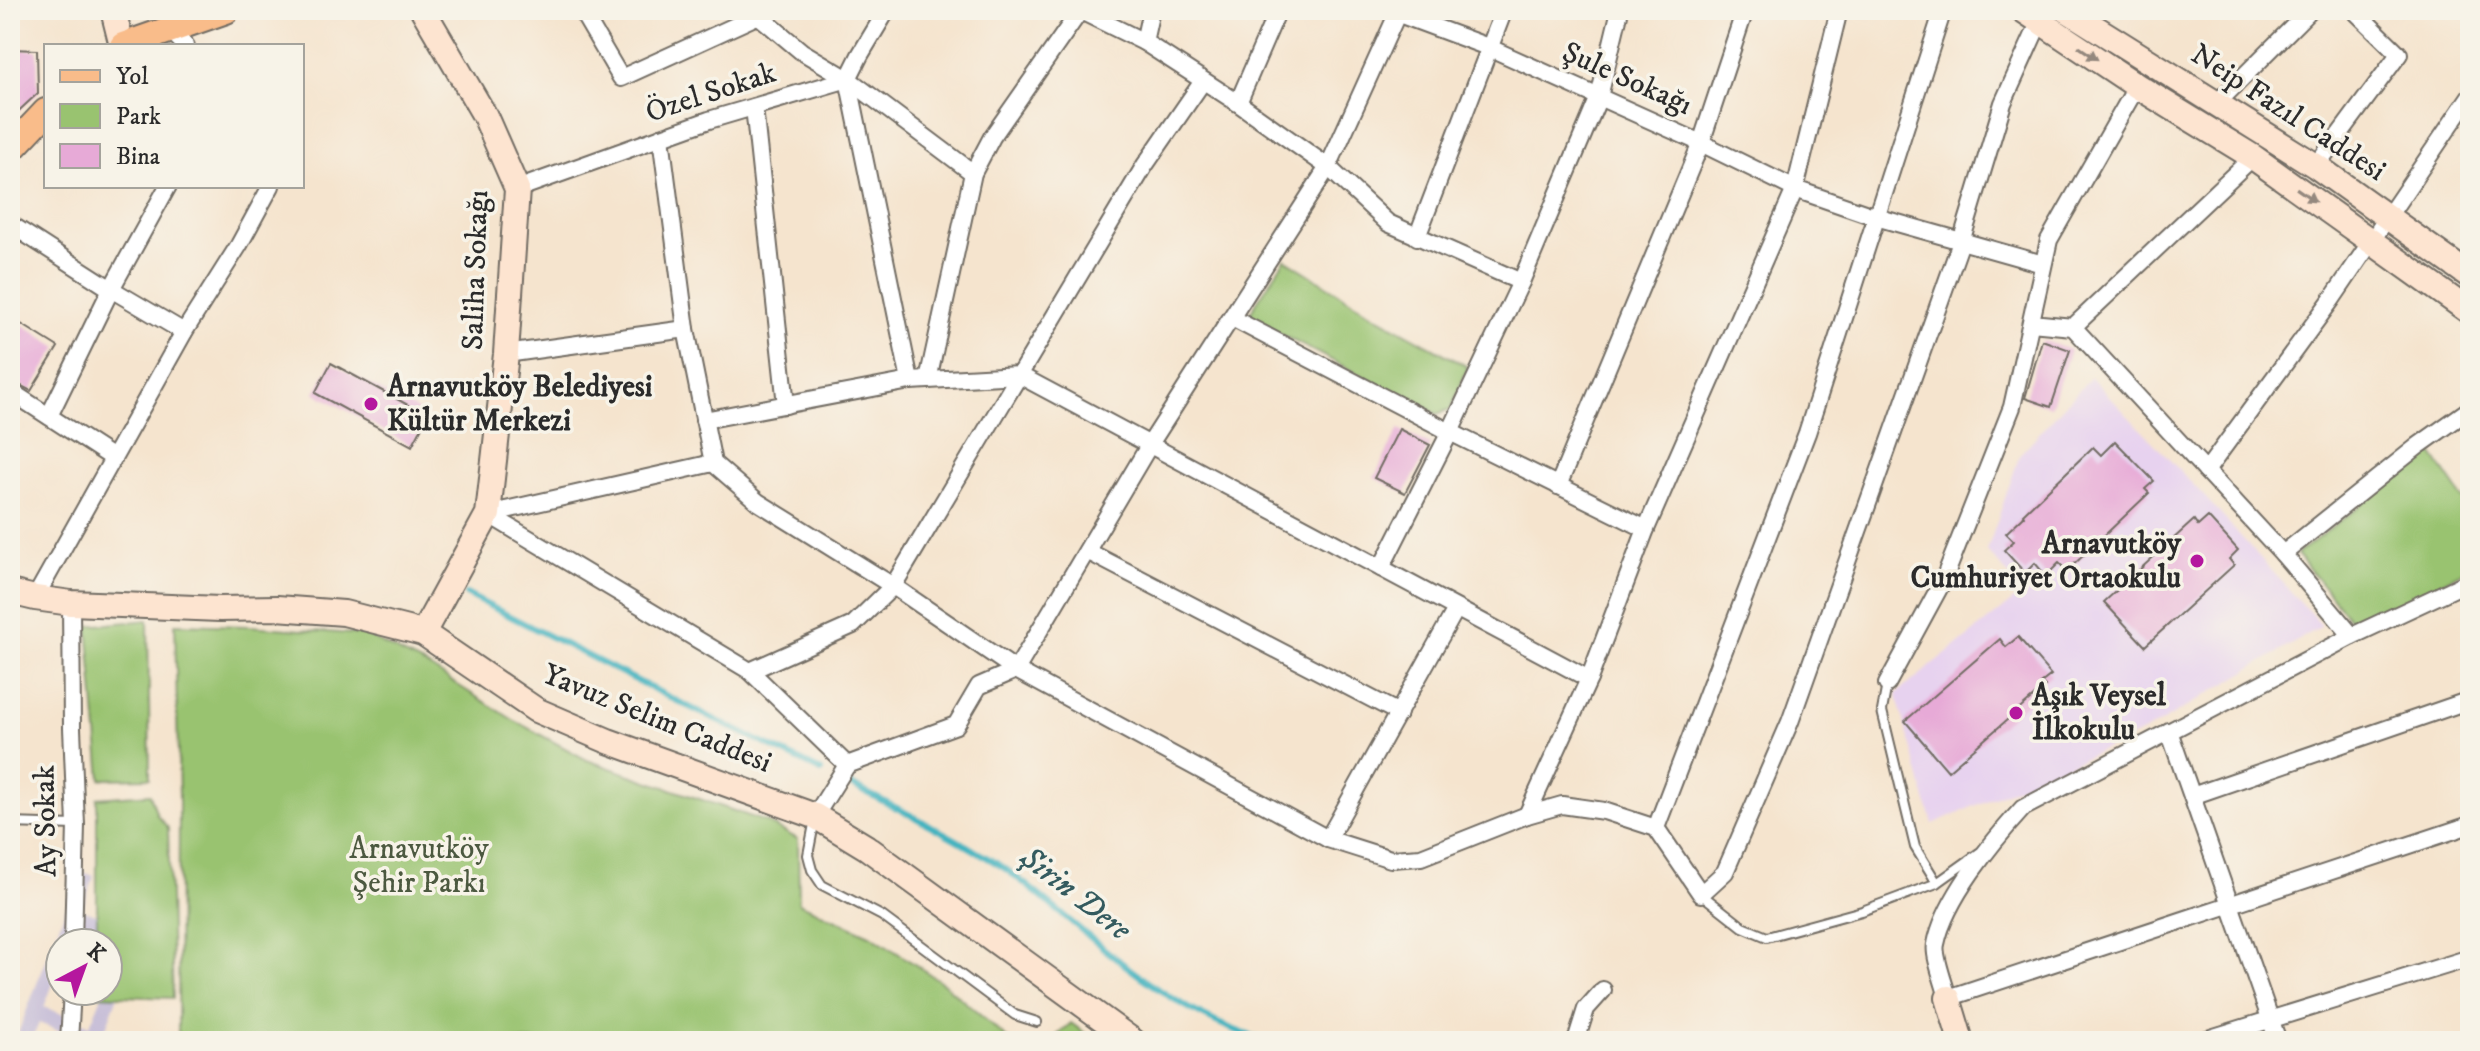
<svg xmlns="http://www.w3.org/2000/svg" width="2480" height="1051" viewBox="0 0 2480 1051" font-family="'IM FELL DW Pica',serif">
	<rect width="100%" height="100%" fill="#f7f3e8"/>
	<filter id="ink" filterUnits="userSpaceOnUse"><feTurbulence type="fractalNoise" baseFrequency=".0125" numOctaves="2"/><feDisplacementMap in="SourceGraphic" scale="16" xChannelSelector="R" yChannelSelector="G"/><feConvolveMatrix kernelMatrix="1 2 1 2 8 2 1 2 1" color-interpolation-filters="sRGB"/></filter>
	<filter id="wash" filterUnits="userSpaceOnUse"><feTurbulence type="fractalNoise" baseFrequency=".006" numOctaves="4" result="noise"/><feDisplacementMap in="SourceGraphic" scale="32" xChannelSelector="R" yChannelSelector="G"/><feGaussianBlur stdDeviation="1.8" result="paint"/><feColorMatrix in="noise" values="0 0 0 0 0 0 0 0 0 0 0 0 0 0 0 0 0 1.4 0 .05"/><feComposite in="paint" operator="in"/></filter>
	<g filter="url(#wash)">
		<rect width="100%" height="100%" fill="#f5e4ce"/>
		<path fill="#e7d2ef" d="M 2091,377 L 2203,495 L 2322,626 L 2146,731 L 1933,824 L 1896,694 L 2024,592 L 1987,551 L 2020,454 Z"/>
		<path fill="#c8bfd8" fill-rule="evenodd" d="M 80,871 L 94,876 L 82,909 L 98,915 L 154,900 L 101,1041 L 84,1041 L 39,1023 L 31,1041 L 15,1041 ZM 76,924 L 93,930 L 91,936 L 105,942 L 123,941 L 108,991 L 104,991 L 90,1025 L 44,1007 L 60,966 L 60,943 L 69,943 Z"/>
		<g fill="#99c370" stroke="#62774e" stroke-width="2">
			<path d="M 1285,259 L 1375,316 L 1468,367 L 1451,409 L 1437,414 L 1247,317 Z"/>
			<path d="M 2431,452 L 2470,509 L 2470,568 L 2356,627 L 2297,554 Z"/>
			<path d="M 148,620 L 150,778 L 101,779 L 88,626 Z"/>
			<path d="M 175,624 L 250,626 L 365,635 L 429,667 L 515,721 L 587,760 L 766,822 L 798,839 L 799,903 L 872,936 L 943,983 L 1010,1041 L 178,1041 L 179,800 Z"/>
			<path d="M 150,794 L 157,815 L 168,828 L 173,998 L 97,995 L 97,991 L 108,991 L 108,943 L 97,943 L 97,798 Z"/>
			<path d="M 1071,1023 L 1096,1041 L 1051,1041 Z"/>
		</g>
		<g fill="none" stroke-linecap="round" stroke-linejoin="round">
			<g stroke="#45b4c0" stroke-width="6">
				<path d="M 466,594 L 683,704 L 821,771"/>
				<path d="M 851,785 C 893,806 934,826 974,850 C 987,858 1000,864 1011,873 C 1091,934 1168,1016 1269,1041"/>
			</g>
		</g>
		<g id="blocks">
			<g fill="#e7aad7">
				<path d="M 10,49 L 37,50 L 38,93 L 10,119 Z"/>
				<path d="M 10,317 L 58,347 L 31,391 L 10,380 Z"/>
				<path d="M 2042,340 L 2070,350 L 2051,407 L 2025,398 Z"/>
				<path d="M 331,363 L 428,416 L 412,446 L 315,393 Z"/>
				<path d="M 1399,429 L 1430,445 L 1405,493 L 1374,478 Z"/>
				<path d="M 2115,441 L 2154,481 L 2145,489 L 2149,493 L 2067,571 L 2059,563 L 2046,576 L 2035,563 L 2025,573 L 2004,550 L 2014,541 L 2006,533 L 2024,516 L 2023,514 L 2093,447 L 2101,455 Z"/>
				<path d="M 2208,517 L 2238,550 L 2229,559 L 2234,565 L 2145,646 L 2104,602 L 2194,520 L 2198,526 Z"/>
				<path d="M 2018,637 L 2051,675 L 2041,683 L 2045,687 L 1948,771 L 1905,721 L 2000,639 L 2006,647 Z"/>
			</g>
		</g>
	</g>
	<g filter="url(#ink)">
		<use href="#blocks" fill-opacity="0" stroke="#726c64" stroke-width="2"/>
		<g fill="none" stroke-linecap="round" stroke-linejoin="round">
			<g stroke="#726c64" stroke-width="12">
				<g id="lane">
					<path d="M 1887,684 L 1882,711 L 1915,847 L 1937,883"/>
					<path d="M 815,819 L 808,855 L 812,870 L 822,885 L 882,916 L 1015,1015 L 1037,1022"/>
					<path d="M 10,823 L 76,825"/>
					<path d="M 1701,894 L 1743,927 L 1767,937 L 1862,911 L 1937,883 L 1979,853"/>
				</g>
			</g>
			<g stroke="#726c64" stroke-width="20">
				<g id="street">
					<path d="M 581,10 L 621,78 L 759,15"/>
					<path d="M 752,10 L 801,51 L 848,79 L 973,173"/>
					<path d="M 1079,10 L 1144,42 L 1238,103 L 1328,167 L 1388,223 L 1521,282"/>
					<path d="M 1391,11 L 1488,47 L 1701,143 L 1795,189 L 1876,217 L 2043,264"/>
					<path d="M 169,29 L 186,46"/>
					<path d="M 1144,42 L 1151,10"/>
					<path d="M 848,79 L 910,381"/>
					<path d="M 1238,103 L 1278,10"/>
					<path d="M 2217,103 L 2310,10"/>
					<path d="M 754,107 L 786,405"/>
					<path d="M 661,137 L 686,329 L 713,463 L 758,502 L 893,586 L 1016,670 L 1328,839 L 1391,859 L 1421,857 L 1527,815 L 1562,805 L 1604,811 L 1656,828 L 1701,894 L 1725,872 L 1790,722 L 1961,242 L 2003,103 L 2040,21 L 2047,10"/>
					<path d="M 2316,166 L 2399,54 L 2354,10"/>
					<path d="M 517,189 L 709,120 L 848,79 L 860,55 L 887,10"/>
					<path d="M 10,224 L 111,289 L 184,332"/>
					<path d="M 1417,237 L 1504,10"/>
					<path d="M 1232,318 L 1450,432 L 1646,529"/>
					<path d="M 2031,323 L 2073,327 L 2283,554 L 2352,636"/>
					<path d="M 2073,327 L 2253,157"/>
					<path d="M 506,354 L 686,329"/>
					<path d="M 928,380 L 973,173 L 992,137 L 1080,11"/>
					<path d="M 10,391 L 113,458"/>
					<path d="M 49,416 L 111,289 L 168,186"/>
					<path d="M 704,420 L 910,381 L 1019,375 L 1589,679"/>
					<path d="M 2206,471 L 2332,299 L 2470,96"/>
					<path d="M 1558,486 L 1701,143 L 1745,10"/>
					<path d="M 488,514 L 750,671 L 847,765"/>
					<path d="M 488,514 L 713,463"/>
					<path d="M 1087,551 L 1399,713"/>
					<path d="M 2283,554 L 2418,446 L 2470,409"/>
					<path d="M 1381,568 L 1450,432 L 1521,282 L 1599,97 L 1620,10"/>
					<path d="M 2470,581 L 2352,636 L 2023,808 C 1993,841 1945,899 1936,944 C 1933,955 1945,985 1948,998 L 2470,825"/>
					<path d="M 35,598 L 184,332 L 239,245 L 271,186"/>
					<path d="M 71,603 L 72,728 L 76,825 L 73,943"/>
					<path d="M 750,671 L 853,625 L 893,586 L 1145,165 L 1203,81"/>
					<path d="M 1887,684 L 1944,579 L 2012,407 L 2049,240 L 2137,86"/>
					<path d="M 2169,731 L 2278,1041"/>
					<path d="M 2192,796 L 2470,700"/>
					<path d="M 1527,815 L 1589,679 L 1646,529 L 1795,189 L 1839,10"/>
					<path d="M 815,816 L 847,765 L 956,725 L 979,686 L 1016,670 L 1150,444 L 1328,167 L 1399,10"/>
					<path d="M 1656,828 L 1807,433 L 1943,10"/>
					<path d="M 1328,839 L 1456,609"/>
					<path d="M 69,1041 L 72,991"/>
					<path d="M 1576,1041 L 1586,1009 L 1603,990"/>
					<path d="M 2201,1041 L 2470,958"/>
				</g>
			</g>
			<g stroke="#726c64" stroke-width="28">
				<g id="secondary">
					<path d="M 113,10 L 122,46"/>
					<path d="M 423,10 L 485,116 L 517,189 L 506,354 L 488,514 L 423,633"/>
					<path d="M 2023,10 L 2137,86 L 2253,157 L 2470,312"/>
					<path d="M 2067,10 L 2316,166 L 2470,276"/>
					<path d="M 10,592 L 35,598 L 71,603 L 220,609 L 277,608 L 344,613 L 423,633 L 536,710 L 608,741 L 815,816 L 866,847 L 1133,1041"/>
					<path d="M 1948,998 L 1961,1041"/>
				</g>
			</g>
			<g stroke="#726c64" stroke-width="30">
				<g id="primary">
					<path d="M 123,46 L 226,10"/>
					<path d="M 10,150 L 46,112"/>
				</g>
			</g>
			<use href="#lane" stroke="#fff" stroke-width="8"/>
			<use href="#street" stroke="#fff" stroke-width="16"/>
			<use href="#secondary" stroke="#fde4d0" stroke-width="24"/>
			<use href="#primary" stroke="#f9bc8a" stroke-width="26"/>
		</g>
		<defs><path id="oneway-solid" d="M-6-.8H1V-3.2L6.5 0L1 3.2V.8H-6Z" transform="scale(2)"/></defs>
		<g fill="#94887e">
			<use href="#oneway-solid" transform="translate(2088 53) rotate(34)"/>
			<use href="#oneway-solid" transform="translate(2306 195) rotate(35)"/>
		</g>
	</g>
	<g fill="#b5179e" stroke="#f7f3e8" stroke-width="3">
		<circle cx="371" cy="404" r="8"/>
		<circle cx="2197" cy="561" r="8"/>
		<circle cx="2016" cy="713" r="8"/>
	</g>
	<g text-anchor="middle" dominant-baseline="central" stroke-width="7" stroke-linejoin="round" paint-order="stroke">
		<g font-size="30" fill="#2b2b2b" stroke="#f7f3e8">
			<text transform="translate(1627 79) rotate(24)">Şule Sokağı</text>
			<text transform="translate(711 93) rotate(-18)">Özel Sokak</text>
			<text transform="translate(2288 113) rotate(33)">Neip Fazıl Caddesi</text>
			<text transform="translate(476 270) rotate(-88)">Saliha Sokağı</text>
			<text transform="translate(657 719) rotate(22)">Yavuz Selim Caddesi</text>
			<text transform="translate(46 821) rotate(-91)">Ay Sokak</text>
		</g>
		<g font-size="30" font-weight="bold" fill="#2b2b2b" stroke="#f7f3e8" text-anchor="start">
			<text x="387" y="387">Arnavutköy Belediyesi<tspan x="387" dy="34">Kültür Merkezi</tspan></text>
			<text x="2181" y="544" text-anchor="end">Arnavutköy<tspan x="2181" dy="34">Cumhuriyet Ortaokulu</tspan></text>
			<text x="2032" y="696">Aşık Veysel<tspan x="2032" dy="34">İlkokulu</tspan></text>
		</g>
		<g font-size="30" fill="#4c5940" stroke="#f7f3e8">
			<text x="419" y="849">Arnavutköy<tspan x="419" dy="34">Şehir Parkı</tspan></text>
		</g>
		<g font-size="32" font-style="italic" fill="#345b5f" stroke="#f7f3e8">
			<text transform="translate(1075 894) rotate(38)">Şirin Dere</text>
		</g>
	</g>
	<rect width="2480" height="1051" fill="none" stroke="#f7f3e8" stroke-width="40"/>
	<rect x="44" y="44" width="260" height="144" fill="#f7f3e8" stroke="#a5a39c" stroke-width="2"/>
	<rect x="60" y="70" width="40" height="12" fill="#f9bc8a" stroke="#a5a39c" stroke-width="2"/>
	<text x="116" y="84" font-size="24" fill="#2b2b2b">Yol</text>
	<rect x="60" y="104" width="40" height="24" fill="#99c370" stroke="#a5a39c" stroke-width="2"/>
	<text x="116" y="124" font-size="24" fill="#2b2b2b">Park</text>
	<rect x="60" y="144" width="40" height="24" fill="#e7aad7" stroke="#a5a39c" stroke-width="2"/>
	<text x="116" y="164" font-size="24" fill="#2b2b2b">Bina</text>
	<g transform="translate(84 967) rotate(41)"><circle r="38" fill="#f7f3e8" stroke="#a5a39c" stroke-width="2"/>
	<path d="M0-6L14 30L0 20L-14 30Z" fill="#b5179e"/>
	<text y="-12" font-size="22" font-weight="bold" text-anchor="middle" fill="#2b2b2b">K</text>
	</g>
</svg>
